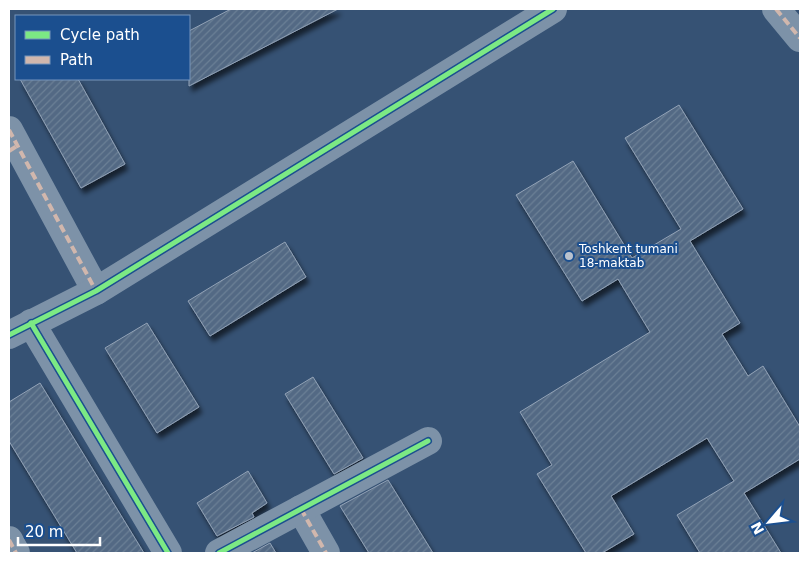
<svg xmlns="http://www.w3.org/2000/svg" width="809" height="562" viewBox="0 0 809 562" font-family="'DejaVu Sans',sans-serif">
	<defs>
		<pattern id="building-hatch" width="6" height="6" patternUnits="userSpaceOnUse" patternTransform="scale(1.25)"><rect width="6" height="6" fill="#526984"/><path d="M-1 1l2-2M0 6l6-6M5 7l2-2" fill="none" stroke="#6c8096"/></pattern>
		<filter id="shadow"><feDropShadow dx="3" dy="5.5" stdDeviation="2.5" flood-color="#0009"/></filter>
	</defs>
	<rect width="100%" height="100%" fill="#365274"/>
	<g fill="url(#building-hatch)" stroke="#92a2b6" filter="url(#shadow)">
		<path d="M 231,9 L 338,9 L 189,86 L 189,31 Z"/>
		<path d="M 20,79 L 78,79 L 125,164 L 81,188 Z"/>
		<path d="M 679,105 L 743,209 L 690,241 L 740,323 L 722,334 L 748,376 L 763,366 L 800,427 L 800,459 L 744,493 L 781,553 L 700,553 L 677,515 L 734,481 L 707,438 L 611,496 L 634,534 L 602,553 L 586,553 L 537,474 L 552,465 L 520,412 L 650,332 L 618,279 L 582,301 L 516,195 L 573,161 L 632,258 L 681,229 L 625,138 Z"/>
		<path d="M 285,242 L 306,277 L 210,336 L 188,301 Z"/>
		<path d="M 147,323 L 199,407 L 157,433 L 105,348 Z"/>
		<path d="M 313,377 L 363,458 L 334,474 L 285,394 Z"/>
		<path d="M 40,383 L 144,553 L 77,553 L 9,441 L 9,402 Z"/>
		<path d="M 248,471 L 267,503 L 252,513 L 254,517 L 217,536 L 197,503 Z"/>
		<path d="M 388,480 L 433,553 L 369,553 L 340,506 Z"/>
		<path d="M 270,543 L 276,553 L 252,553 Z"/>
	</g>
	<g fill="none" stroke-linecap="round" stroke-linejoin="round">
		<g stroke="#7d92a8" stroke-width="28">
			<path d="M 776,9 L 800,38"/>
			<path d="M 9,130 L 96,291"/>
			<path d="M 31,323 L 168,553"/>
			<path d="M 9,335 L 96,291 L 553,9"/>
			<path d="M 301,509 L 326,553"/>
			<path d="M 9,540 L 16,553"/>
			<path d="M 219,553 L 428,441"/>
		</g>
		<g stroke="#d1b7ad" stroke-width="4" stroke-dasharray="8 4" stroke-linecap="butt">
			<path d="M 776,9 L 800,38"/>
			<path d="M 9,130 L 96,291"/>
			<path d="M 9,151 L 17,146"/>
			<path d="M 301,509 L 326,553"/>
			<path d="M 9,540 L 16,553"/>
		</g>
		<g stroke="#1b4f8f" stroke-width="8">
			<g id="cycleway">
				<path d="M 31,323 L 168,553"/>
				<path d="M 9,335 L 96,291 L 553,9"/>
				<path d="M 219,553 L 428,441"/>
			</g>
		</g>
		<use href="#cycleway" stroke="#7ce984" stroke-width="5"/>
	</g>
	<circle fill="#b9c2ce" stroke="#1b4f8f" stroke-width="2" cx="569" cy="256" r="5"/>
	<g text-anchor="middle" dominant-baseline="central" stroke-width="4" stroke-linejoin="round" paint-order="stroke">
		<g font-size="12" fill="#fff" stroke="#1b4f8f" text-anchor="start">
			<text x="579" y="249">Toshkent tumani<tspan x="579" dy="14">18-maktab</tspan></text>
		</g>
	</g>
	<rect width="809" height="562" fill="none" stroke="#ffffff" stroke-width="20"/>
	<rect x="15" y="15" width="175" height="65" fill="#1b4f8f" stroke="#7695bc"/>
	<rect x="25" y="31" width="25" height="8" fill="#7ce984" stroke="#7695bc"/>
	<text x="60" y="40" font-size="15" fill="#ffffff">Cycle path</text>
	<rect x="25" y="56" width="25" height="8" fill="#d1b7ad" stroke="#7695bc"/>
	<text x="60" y="65" font-size="15" fill="#ffffff">Path</text>
	<g transform="translate(769 522) rotate(242)" stroke="#1b4f8f" stroke-width="4" paint-order="stroke">
	<path d="M0-4L9 19L0 12L-9 19Z" fill="#ffffff"/>
	<text y="-8" font-size="14" font-weight="bold" text-anchor="middle" fill="#ffffff">N</text>
	</g>
	<path d="M18 537v8h82v-8" fill="none" stroke="#ffffff" stroke-width="2.5"/>
	<text x="25" y="537" font-size="15" fill="#ffffff" stroke="#1b4f8f" stroke-width="4" paint-order="stroke">20 m</text>
</svg>
